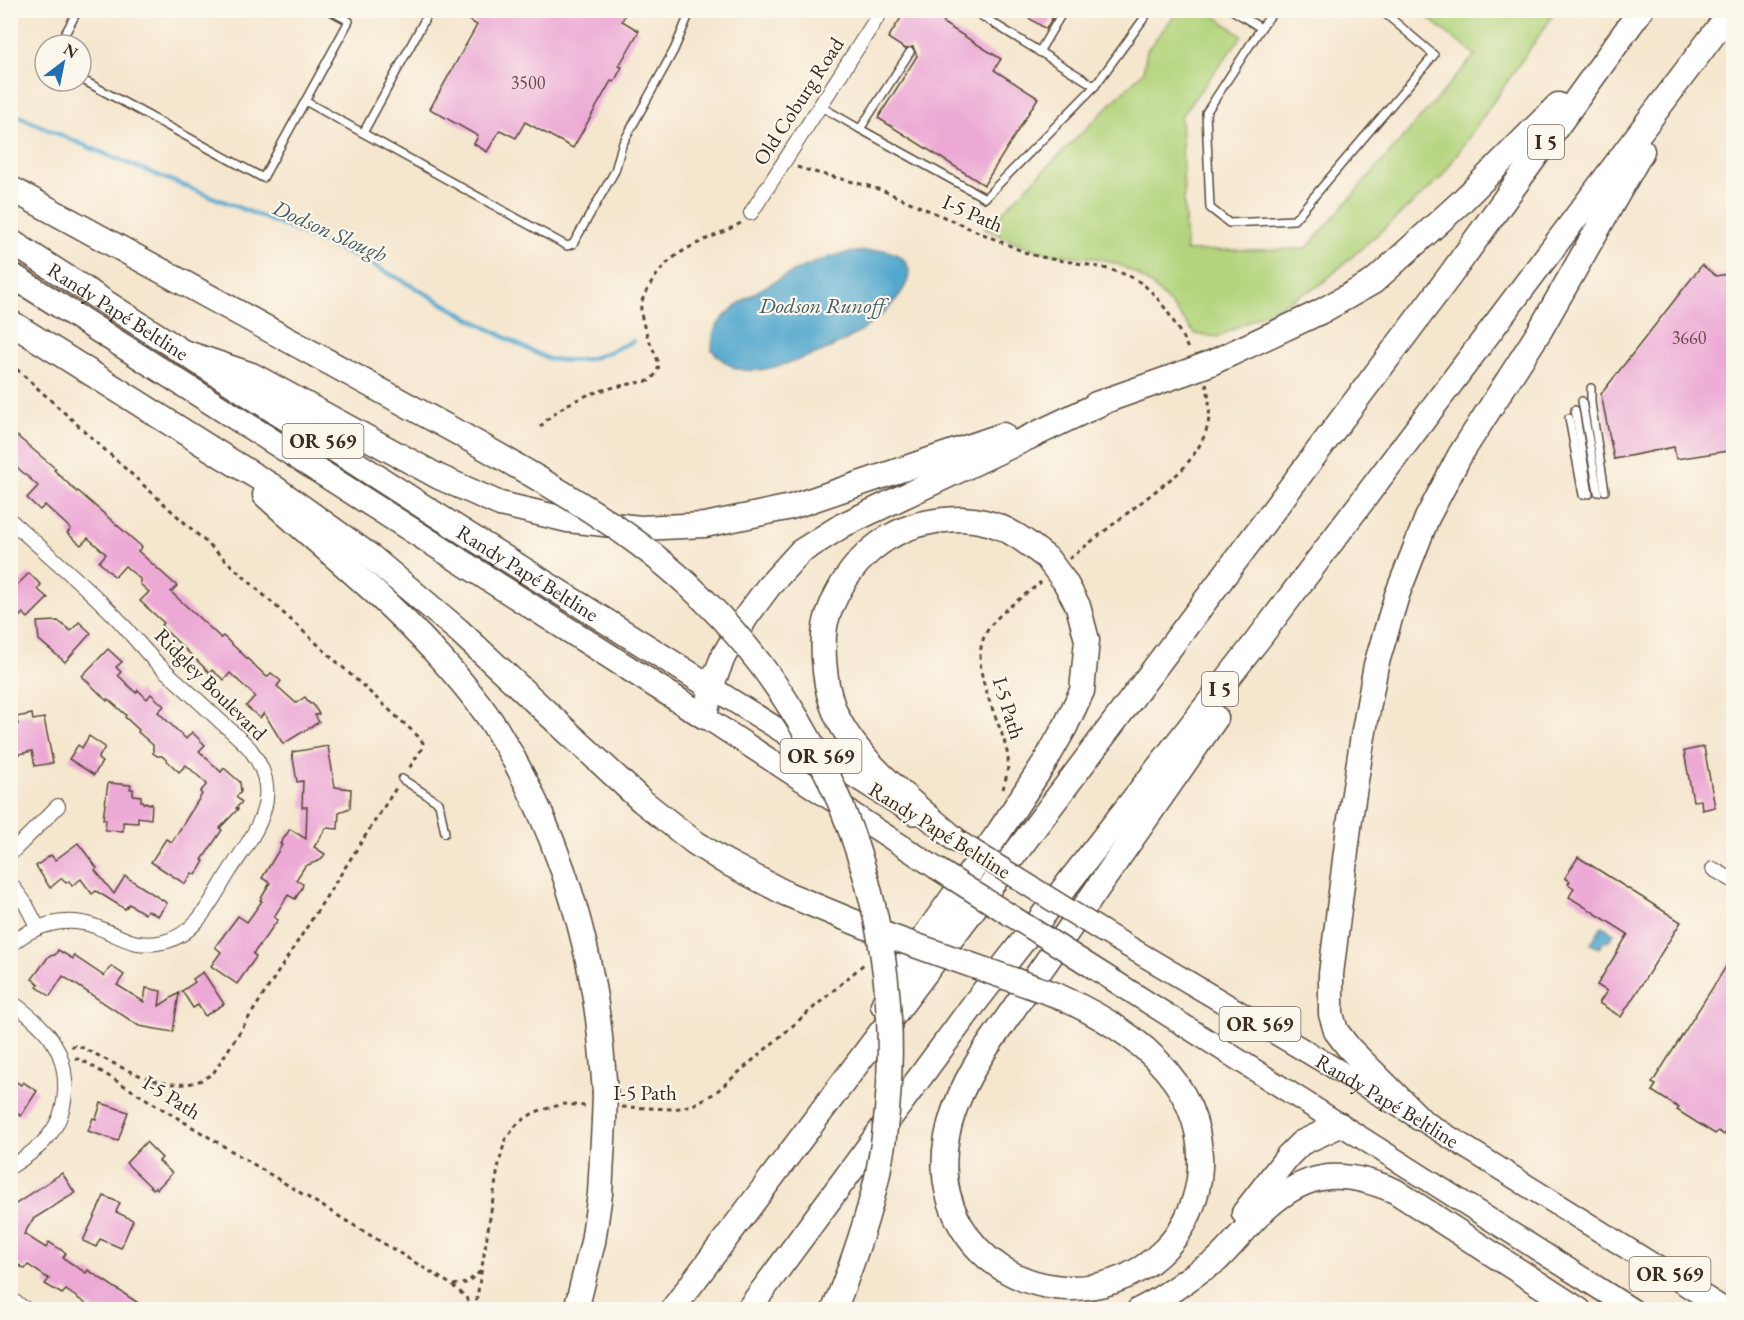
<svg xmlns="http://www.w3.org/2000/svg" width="1744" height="1320" viewBox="0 0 1744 1320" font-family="'EB Garamond',serif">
	<rect width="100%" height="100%" fill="#fbf7ec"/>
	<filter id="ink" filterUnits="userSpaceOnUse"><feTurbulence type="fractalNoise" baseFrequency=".0167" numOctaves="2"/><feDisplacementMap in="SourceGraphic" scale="12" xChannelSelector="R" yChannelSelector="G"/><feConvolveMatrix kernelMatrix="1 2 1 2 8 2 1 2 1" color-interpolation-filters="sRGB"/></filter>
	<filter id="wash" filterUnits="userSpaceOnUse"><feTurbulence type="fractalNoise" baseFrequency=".008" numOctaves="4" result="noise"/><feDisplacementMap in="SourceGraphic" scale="24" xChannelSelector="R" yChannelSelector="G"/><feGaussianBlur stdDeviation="1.35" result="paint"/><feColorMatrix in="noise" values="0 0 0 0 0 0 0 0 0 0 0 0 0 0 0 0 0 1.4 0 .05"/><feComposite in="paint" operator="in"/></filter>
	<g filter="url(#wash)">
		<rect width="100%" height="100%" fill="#f5e6ce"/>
		<path fill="#b3d47d" stroke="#777f4e" stroke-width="1.5" d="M 1178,11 L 1208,11 L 1242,36 L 1181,116 L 1186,251 L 1306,249 L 1475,55 L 1419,11 L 1556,11 L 1440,179 L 1320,285 L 1218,337 L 1195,334 C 1168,299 1141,266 1095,258 C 1078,255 1058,257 1041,251 C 1022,246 1004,237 985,229 L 1143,72 L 1147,50 Z"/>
		<g fill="#52a8ce" stroke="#466976" stroke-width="1.5">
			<path d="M 884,250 C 943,265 882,318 856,334 C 833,349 770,374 743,370 C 730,368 720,359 712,350 C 713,344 712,337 714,332 C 726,301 803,265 834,256 C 849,251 868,251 884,250 Z"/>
			<path d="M 1602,926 L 1614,933 L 1609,941 L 1603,942 L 1599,948 L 1591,943 Z"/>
		</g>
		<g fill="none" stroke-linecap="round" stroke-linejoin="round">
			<path stroke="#52a8ce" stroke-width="4.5" d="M 10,112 C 119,164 233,202 343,251 C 414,282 478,328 549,359 C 588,364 598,357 633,341"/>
		</g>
		<g id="blocks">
			<g fill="#eca9d5">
				<path d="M 452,10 L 627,10 L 622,21 L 639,31 L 619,66 L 622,67 L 614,82 L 611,81 L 573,148 L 525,122 L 516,138 L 500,130 L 487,152 L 474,144 L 478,136 L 430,109 L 477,25 Z"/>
				<path d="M 906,10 L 951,10 L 943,23 L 1001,59 L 994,70 L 1038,98 L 984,185 L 878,118 L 917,56 L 913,47 L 905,49 L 888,38 Z"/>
				<path d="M 1016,10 L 1057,10 L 1046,29 Z"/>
				<path d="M 1702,265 L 1716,276 L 1734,273 L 1734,450 L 1676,459 L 1674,447 L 1614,459 L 1601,394 Z"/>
				<path d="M 10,430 L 56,469 L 54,470 L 77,492 L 78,491 L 142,547 L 138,551 L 177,586 L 171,592 L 221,638 L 223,636 L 267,677 L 271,673 L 281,681 L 277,686 L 296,703 L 305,697 L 310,704 L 312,703 L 319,714 L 315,715 L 319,722 L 283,744 L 264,713 L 260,718 L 246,706 L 255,696 L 230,673 L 224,680 L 212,670 L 210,673 L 161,626 L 164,623 L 140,601 L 149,592 L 140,584 L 140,579 L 125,566 L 115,577 L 99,562 L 106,554 L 88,538 L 81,545 L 67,533 L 71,529 L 45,505 L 40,510 L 27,498 L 38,486 L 10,461 Z"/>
				<path d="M 29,573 L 41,585 L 37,589 L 48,598 L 28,618 L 23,613 L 10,626 L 10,592 Z"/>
				<path d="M 58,621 L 71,631 L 79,622 L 91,633 L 65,662 L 39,640 L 37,622 Z"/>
				<path d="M 108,649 L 122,662 L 116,667 L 121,672 L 118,675 L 136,693 L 138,690 L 147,699 L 151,694 L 164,706 L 158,712 L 186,739 L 192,732 L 205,745 L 199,751 L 221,772 L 224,768 L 240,782 L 241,792 L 236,797 L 242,802 L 236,808 L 238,809 L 220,828 L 222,830 L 202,860 L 204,861 L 196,875 L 192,873 L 185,884 L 151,862 L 166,839 L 172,842 L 202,794 L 200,792 L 207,784 L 186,765 L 179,772 L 162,756 L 157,756 L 153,753 L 153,745 L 138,732 L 139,730 L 125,717 L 126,715 L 108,699 L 107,701 L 82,676 Z"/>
				<path d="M 32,714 L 33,720 L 44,718 L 53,763 L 35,766 L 32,751 L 15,755 L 10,725 L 18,724 L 16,717 Z"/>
				<path d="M 89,736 L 105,747 L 98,759 L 102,762 L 94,775 L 69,759 L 78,745 L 82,748 Z"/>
				<path d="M 328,746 L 335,787 L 351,789 L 350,808 L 339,812 L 338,829 L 326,828 L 314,847 L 325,854 L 321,860 L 305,866 L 296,880 L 303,884 L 302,888 L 295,899 L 288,895 L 274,917 L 278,920 L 253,954 L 256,957 L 237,984 L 211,966 L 221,952 L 215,947 L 238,916 L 247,922 L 262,901 L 260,900 L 270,883 L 262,878 L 282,845 L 280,844 L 290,829 L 306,839 L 307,807 L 302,807 L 303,781 L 297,782 L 292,752 Z"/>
				<path d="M 1704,747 L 1715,807 L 1702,810 L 1701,800 L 1693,801 L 1684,751 Z"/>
				<path d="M 108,783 L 131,785 L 130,789 L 133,789 L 133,795 L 141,796 L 141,801 L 143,801 L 143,803 L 152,804 L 151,819 L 138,817 L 138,823 L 123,822 L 123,831 L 105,830 L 106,819 L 103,819 Z"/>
				<path d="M 78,843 L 97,868 L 95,870 L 114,894 L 125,876 L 167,903 L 158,916 L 147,910 L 145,914 L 129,904 L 125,909 L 96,891 L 92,894 L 81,879 L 72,886 L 69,881 L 66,883 L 62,878 L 50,888 L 36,866 L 51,855 L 55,860 Z"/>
				<path d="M 1578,857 L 1681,922 L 1621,1017 L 1599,1003 L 1607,991 L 1597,985 L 1628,934 L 1569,897 L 1574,888 L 1568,884 L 1570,881 L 1565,878 Z"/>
				<path d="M 58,950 L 73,959 L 74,956 L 104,976 L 111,966 L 124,975 L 117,985 L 144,1002 L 146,988 L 161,991 L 159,1006 L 179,993 L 173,1032 L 139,1026 L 63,976 L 50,996 L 37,987 L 39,984 L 32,979 L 49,956 L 55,955 Z"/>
				<path d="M 1734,954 L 1734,1119 L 1724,1135 L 1718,1131 L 1715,1134 L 1677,1110 L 1679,1108 L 1652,1091 L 1656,1085 L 1652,1083 Z"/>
				<path d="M 203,972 L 224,1004 L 205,1016 L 198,1005 L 193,1008 L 182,991 L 195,982 L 193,979 Z"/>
				<path d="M 10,1078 L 21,1085 L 23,1082 L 37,1091 L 21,1116 L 10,1109 Z"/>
				<path d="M 101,1103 L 128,1112 L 118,1141 L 88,1131 L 93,1118 L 96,1119 Z"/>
				<path d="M 146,1142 L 162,1158 L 159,1161 L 172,1173 L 157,1189 L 155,1187 L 153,1189 L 126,1163 Z"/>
				<path d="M 62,1173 L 75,1193 L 33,1219 L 24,1234 L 46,1248 L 49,1242 L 66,1253 L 63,1258 L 86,1273 L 88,1270 L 149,1310 L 95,1310 L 66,1290 L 62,1294 L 45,1284 L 49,1279 L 28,1265 L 25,1269 L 10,1260 L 10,1208 Z"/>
				<path d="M 104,1196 L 120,1203 L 116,1212 L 133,1220 L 121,1248 L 100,1239 L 96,1247 L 83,1241 Z"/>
			</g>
		</g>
	</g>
	<g filter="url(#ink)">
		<use href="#blocks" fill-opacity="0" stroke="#574638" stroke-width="1.5"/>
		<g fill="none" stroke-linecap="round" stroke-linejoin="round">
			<g stroke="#574638" stroke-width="10">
				<g id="lane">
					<path d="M 972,10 L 1095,86"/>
					<path d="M 1232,10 L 1261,28"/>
					<path d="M 1275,10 L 1261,28 L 1206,113 L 1210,208 L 1229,223 L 1294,220 L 1434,55 L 1381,10"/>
					<path d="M 59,45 L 78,10"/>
					<path d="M 1039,52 L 1064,10"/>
					<path d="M 81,79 L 263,178 L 349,21 L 329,10"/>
					<path d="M 305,101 L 567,246 L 573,244 L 615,171 L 622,145 L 674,50 L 691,10"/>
					<path d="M 820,106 L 860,129 L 910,52"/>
					<path d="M 860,129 L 985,198 L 1095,86 L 1150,10"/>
					<path d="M 363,133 L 430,10"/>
					<path d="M 1591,388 L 1591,403 L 1605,491"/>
					<path d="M 1582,401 L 1598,492"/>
					<path d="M 1575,410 L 1589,494"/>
					<path d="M 1569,418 L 1583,495"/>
					<path d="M 402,779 L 439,803 L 445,833"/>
				</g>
			</g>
			<g stroke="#574638" stroke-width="16">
				<g id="street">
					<path d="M 751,213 L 882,10"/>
					<path d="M 10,520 C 44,551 79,580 111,612 C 128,629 142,649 160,666 C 180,684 200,702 220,721 C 230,730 241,739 250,749 C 258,760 265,772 266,786 C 270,817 245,847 229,872 C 212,899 197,935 163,942 C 133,949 120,935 94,926 C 65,916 31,925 10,946"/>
					<path d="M 10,854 L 58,806"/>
					<path d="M 1713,869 L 1734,881"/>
					<path d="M 10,883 L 25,903 L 38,928"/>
					<path d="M 10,1001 C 23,1010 35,1020 45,1031 C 71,1060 72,1109 47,1138 C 37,1150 23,1159 10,1167"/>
					<path d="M 10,1299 L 27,1310"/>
				</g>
			</g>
			<g stroke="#574638" stroke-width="24">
				<g id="primary">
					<path d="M 711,687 L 914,814"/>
					<path d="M 705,717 L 936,868"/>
					<path id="s1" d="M 1102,931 L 1419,1118 L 1726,1310"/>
					<path d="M 1081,960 L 1633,1310"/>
				</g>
			</g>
			<g stroke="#574638" stroke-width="27">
				<g id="highway">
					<path d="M 10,188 L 464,436"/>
					<path id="s2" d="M 10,241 L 435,514 L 711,687"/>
					<path d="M 10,274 L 705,717 L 711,687 L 723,657 L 746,617 L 769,586 L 800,552 L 843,525 L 1110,399"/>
					<path d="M 10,322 L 224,457 L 272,486 L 370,556 L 458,630 L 642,801 L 694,842 L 724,861 L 787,894 L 886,935"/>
					<path d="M 187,353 L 252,375 L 439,477 L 500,504 L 568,520 L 640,528 L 705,525 L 791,507 L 1003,435"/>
					<path d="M 1211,363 L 1320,312 L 1373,282 L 1459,204 L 1558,105"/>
					<path d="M 1096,404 L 1184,373"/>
					<path d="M 265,495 C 322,547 383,595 435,652 C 457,676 480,703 497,730 C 550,817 585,918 598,1019 C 601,1043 603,1067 605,1092"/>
					<path d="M 956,840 C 916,805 849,756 832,704 C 824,681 820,637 828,615 C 847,562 887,525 944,520 C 958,519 970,518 984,522 C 1008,527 1028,543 1047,558"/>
					<path d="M 1056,995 C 1128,1027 1204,1078 1200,1167 C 1199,1197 1186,1228 1165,1249 C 1106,1310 1001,1298 960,1224 C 927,1164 951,1102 985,1050 L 1216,718"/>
					<path d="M 883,1005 L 895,978 L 999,832 L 1045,762 L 1065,727 L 1082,691 L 1087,640 L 1078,606 L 1065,582"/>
					<path d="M 1419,1118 L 1349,1048 L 1336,1031 L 1331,1014 L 1331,974 L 1350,819 L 1362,742 L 1376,665 L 1397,595 L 1427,518 L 1460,455 L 1539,332 L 1642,151"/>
					<path d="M 1244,1213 L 1288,1156 L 1301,1143 L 1340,1125"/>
					<path d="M 576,1310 L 593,1242 L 600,1194 L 604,1121"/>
					<path d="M 672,1310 L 1451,274 L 1641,10"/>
					<path d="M 748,1310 L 977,1000 L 1260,637 L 1732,10"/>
					<path d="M 1139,1310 C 1161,1300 1178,1286 1197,1273 C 1203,1268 1211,1265 1217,1260 C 1231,1247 1244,1230 1258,1216 C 1302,1172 1338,1167 1395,1191 L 1579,1310"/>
				</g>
			</g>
			<g stroke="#574638" stroke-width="3" stroke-dasharray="4.5 4.5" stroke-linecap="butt">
				<path d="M 797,167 C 825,176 855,181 884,191 L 1029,254 C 1062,263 1098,263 1129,276 C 1157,288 1177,325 1189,351"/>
				<path d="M 10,363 L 420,738 L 423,743 L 421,750 L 408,770"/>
				<path d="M 540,427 C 568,395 609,387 649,381 C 655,376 658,371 659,364 C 653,347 642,328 641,311 C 640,303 644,295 648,289 C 670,247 702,244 741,223"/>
				<path d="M 1069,559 L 1181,471 C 1206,441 1215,422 1206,383"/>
				<path d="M 1003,789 C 1006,779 1009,767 1008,757 C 1002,717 961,664 991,625 C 1005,608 1024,596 1041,582"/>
				<path d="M 71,1046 L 79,1046 C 116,1063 176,1105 214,1072 L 396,788"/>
				<path d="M 75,1058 L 87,1063 L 452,1285 L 466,1297 L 471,1310"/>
				<path d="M 622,1107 L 674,1109 L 693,1105 L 715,1093 L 864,964"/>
				<path d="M 453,1285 L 466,1283 L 481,1271"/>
				<path d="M 475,1310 L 498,1168 L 505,1140 L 518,1123 L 535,1112 L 563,1104 L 586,1106"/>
			</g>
			<use href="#lane" stroke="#fff" stroke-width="7"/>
			<use href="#street" stroke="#fff" stroke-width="14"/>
			<use href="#primary" stroke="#fff" stroke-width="21"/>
			<use href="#highway" stroke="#fff" stroke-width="24"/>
			<g stroke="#574638" stroke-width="24" stroke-linecap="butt">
				<g id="primary-bridge">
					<path d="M 956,840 L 1102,931"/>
					<path d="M 936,868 L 1081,960"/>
				</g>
			</g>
			<g stroke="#574638" stroke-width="27" stroke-linecap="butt">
				<g id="highway-bridge">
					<path d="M 1184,373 L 1211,363"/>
					<path d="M 464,436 C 547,483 632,529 701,597 C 852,744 919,966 878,1173 C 868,1220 852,1265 834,1310"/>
					<path d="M 1047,558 L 1065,582"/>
					<path d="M 886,935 L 1056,995"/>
					<path d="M 604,1121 L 605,1092"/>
				</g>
			</g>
			<use href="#primary-bridge" stroke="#fff" stroke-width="21"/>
			<use href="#highway-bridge" stroke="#fff" stroke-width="24"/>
		</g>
	</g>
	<g text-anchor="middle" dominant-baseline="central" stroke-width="4.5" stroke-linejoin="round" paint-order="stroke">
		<g font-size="18" fill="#674a4c">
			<text x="528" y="82">3500</text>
			<text x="1689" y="337">3660</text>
		</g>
		<g fill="#fbf7ec" stroke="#75685c" stroke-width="1.5">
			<rect x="1528" y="125" width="36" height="34" rx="4.5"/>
			<rect x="282.5" y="424" width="81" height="34" rx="4.5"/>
			<rect x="1202" y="672" width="36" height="34" rx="4.5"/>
			<rect x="780.5" y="739" width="81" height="34" rx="4.5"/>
			<rect x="1219.5" y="1007" width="81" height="34" rx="4.5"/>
			<rect x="1629.5" y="1257" width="81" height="34" rx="4.5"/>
		</g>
		<g font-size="20" font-weight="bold" fill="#3b2a1e">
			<text x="1546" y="142">I 5</text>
			<text x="323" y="441">OR 569</text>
			<text x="1220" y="689">I 5</text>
			<text x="821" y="756">OR 569</text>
			<text x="1260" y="1024">OR 569</text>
			<text x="1670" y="1274">OR 569</text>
		</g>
		<g font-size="21" fill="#3b2a1e" stroke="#fbf7ec">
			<text transform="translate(798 101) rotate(-57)">Old Coburg Road</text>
			<text transform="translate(973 213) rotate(24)">I-5 Path</text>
			<text stroke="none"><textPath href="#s2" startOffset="129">Randy Papé Beltline</textPath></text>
			<text stroke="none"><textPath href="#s2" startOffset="615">Randy Papé Beltline</textPath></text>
			<text transform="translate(211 684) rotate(45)">Ridgley Boulevard</text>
			<text transform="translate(1009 708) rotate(73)">I-5 Path</text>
			<text transform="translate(940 830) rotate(32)">Randy Papé Beltline</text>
			<text x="645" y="1092">I-5 Path</text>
			<text transform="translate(172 1097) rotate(32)">I-5 Path</text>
			<text stroke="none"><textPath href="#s1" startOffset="332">Randy Papé Beltline</textPath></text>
		</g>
		<g font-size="22" font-style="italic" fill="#445c64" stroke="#fbf7ec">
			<text transform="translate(330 231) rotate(24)">Dodson Slough</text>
			<text x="822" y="305">Dodson Runoff</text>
		</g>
	</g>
	<rect width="1744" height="1320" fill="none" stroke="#fbf7ec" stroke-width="36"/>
	<g transform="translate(63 63) rotate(32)"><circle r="28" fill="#fbf7ec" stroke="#aea59a" stroke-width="1.5"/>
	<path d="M0-4.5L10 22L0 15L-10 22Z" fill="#1f6fb2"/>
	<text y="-9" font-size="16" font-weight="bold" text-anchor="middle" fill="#3b2a1e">N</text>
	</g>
</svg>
